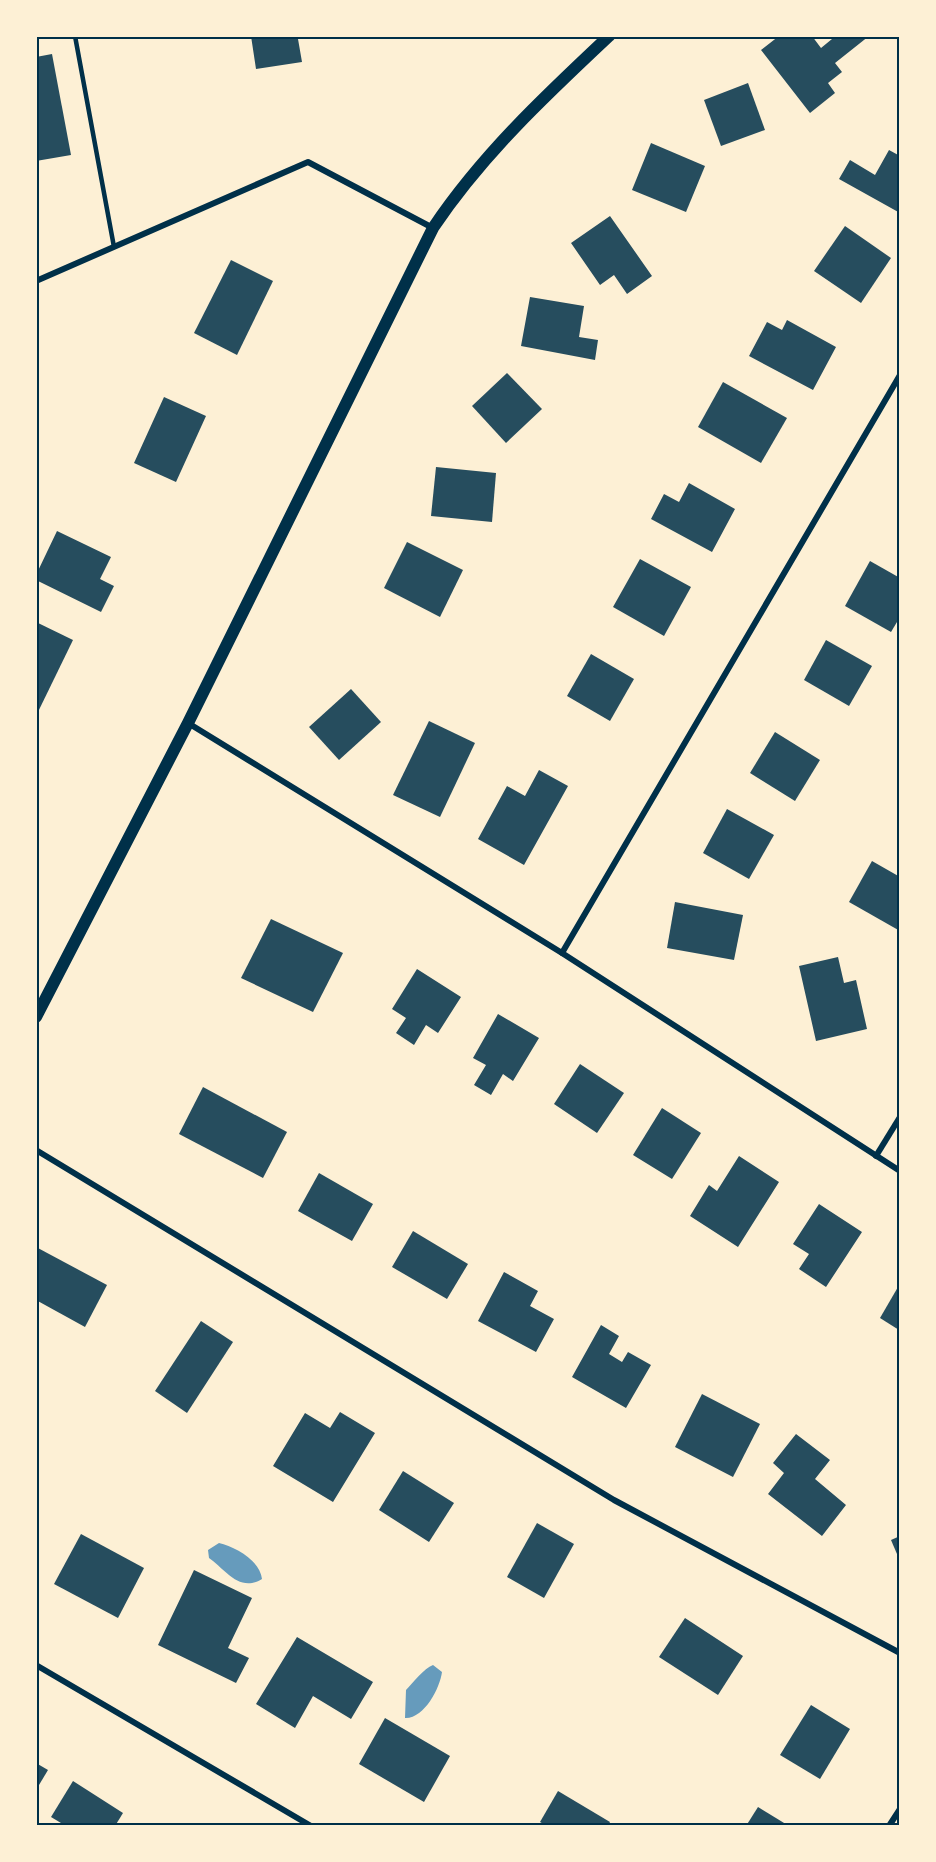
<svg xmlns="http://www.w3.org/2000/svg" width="936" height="1862" viewBox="0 0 936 1862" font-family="Montserrat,sans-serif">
	<rect width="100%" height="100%" fill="#fdf0d5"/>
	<g fill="#669bbc">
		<path d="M 219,1543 C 235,1547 260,1560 262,1579 C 239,1593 225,1569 209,1558 L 208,1550 Z"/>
		<path d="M 433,1665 L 442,1672 C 440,1688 424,1719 405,1718 L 406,1690 C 413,1683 424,1668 433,1665 Z"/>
	</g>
	<g fill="#264d5e">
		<path d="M 251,36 L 310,36 L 310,37 L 298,39 L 302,62 L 256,69 Z"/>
		<path d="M 779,36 L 812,36 L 821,48 L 832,39 L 830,36 L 869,36 L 835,63 L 842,72 L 828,83 L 835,93 L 810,113 L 761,50 Z"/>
		<path d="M 52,54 L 71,155 L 36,161 L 36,57 Z"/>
		<path d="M 748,83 L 765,130 L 721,146 L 704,100 Z"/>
		<path d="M 651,143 L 705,166 L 686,212 L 632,190 Z"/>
		<path d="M 889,150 L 900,156 L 900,213 L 839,179 L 850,160 L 875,175 Z"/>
		<path d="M 610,216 L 652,276 L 627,294 L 614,275 L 600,285 L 571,243 Z"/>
		<path d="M 845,226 L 891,258 L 861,303 L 814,271 Z"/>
		<path d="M 231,260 L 273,281 L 237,355 L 194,333 Z"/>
		<path d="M 530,297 L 584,306 L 579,337 L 598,340 L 595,360 L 521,346 Z"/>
		<path d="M 787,320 L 836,347 L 813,390 L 749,356 L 767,322 L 782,330 Z"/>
		<path d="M 507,373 L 542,409 L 506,443 L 472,406 Z"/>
		<path d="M 723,382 L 787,418 L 761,463 L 698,427 Z"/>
		<path d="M 164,397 L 206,416 L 176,482 L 134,463 Z"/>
		<path d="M 436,467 L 496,473 L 492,522 L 431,516 Z"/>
		<path d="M 689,483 L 735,509 L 712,552 L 651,519 L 664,494 L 679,502 Z"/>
		<path d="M 57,531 L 111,557 L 100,579 L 114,586 L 101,612 L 36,580 L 36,575 Z"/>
		<path d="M 407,542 L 463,570 L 440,617 L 384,588 Z"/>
		<path d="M 640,559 L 691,587 L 664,636 L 613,607 Z"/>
		<path d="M 870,561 L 900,578 L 900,617 L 891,632 L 845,606 Z"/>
		<path d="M 36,622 L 73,640 L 36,716 Z"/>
		<path d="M 826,640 L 872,666 L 849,706 L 804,680 Z"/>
		<path d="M 591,654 L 634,679 L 610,721 L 567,696 Z"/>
		<path d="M 351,689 L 381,722 L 339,760 L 309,727 Z"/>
		<path d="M 429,721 L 475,743 L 440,817 L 393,795 Z"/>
		<path d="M 775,732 L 820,760 L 795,801 L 750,773 Z"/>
		<path d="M 539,770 L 568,786 L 524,865 L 478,839 L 507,786 L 525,796 Z"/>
		<path d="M 727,809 L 774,835 L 749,879 L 703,853 Z"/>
		<path d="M 872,861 L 900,877 L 900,931 L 849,902 Z"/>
		<path d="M 675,902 L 743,915 L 734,960 L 667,948 Z"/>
		<path d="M 271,919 L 343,953 L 313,1012 L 241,978 Z"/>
		<path d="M 838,957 L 844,983 L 856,980 L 867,1029 L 816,1041 L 799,966 Z"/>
		<path d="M 417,969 L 461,997 L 438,1033 L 426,1025 L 414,1045 L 396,1033 L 406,1018 L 392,1009 Z"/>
		<path d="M 498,1014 L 539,1038 L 513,1081 L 503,1074 L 491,1095 L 474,1085 L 486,1065 L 473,1058 Z"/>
		<path d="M 580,1064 L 624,1093 L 597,1133 L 554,1104 Z"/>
		<path d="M 203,1087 L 287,1132 L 263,1178 L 179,1134 Z"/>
		<path d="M 662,1108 L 701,1133 L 672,1179 L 633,1155 Z"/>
		<path d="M 739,1156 L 779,1182 L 738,1247 L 690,1216 L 709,1185 L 717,1191 Z"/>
		<path d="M 319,1173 L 373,1204 L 352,1241 L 298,1211 Z"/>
		<path d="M 819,1204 L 862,1232 L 826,1287 L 799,1269 L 809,1254 L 793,1244 Z"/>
		<path d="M 413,1231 L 468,1264 L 447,1299 L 392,1267 Z"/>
		<path d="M 36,1247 L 107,1285 L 85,1327 L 36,1300 Z"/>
		<path d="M 504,1272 L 538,1291 L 530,1306 L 554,1319 L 536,1352 L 478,1321 Z"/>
		<path d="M 898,1287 L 900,1288 L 899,1330 L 880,1318 Z"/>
		<path d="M 201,1321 L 233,1342 L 187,1413 L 155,1391 Z"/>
		<path d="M 601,1325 L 619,1336 L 609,1354 L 622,1362 L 628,1352 L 651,1365 L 626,1408 L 572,1377 Z"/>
		<path d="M 702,1394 L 760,1424 L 733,1477 L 675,1447 Z"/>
		<path d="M 340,1412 L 375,1433 L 333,1502 L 273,1466 L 305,1413 L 330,1428 Z"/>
		<path d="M 796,1434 L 830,1460 L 815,1479 L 846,1505 L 822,1536 L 768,1494 L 784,1473 L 773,1463 Z"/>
		<path d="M 403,1471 L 454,1503 L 429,1542 L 379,1510 Z"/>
		<path d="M 537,1523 L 574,1544 L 544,1598 L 507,1577 Z"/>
		<path d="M 81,1534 L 144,1568 L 118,1618 L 54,1584 Z"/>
		<path d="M 900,1536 L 900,1561 L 891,1540 Z"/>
		<path d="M 194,1570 L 252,1598 L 228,1648 L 249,1658 L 236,1683 L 158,1645 Z"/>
		<path d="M 685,1618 L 743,1656 L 718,1695 L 659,1657 Z"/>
		<path d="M 297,1637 L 373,1682 L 351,1719 L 313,1696 L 295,1728 L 256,1704 Z"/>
		<path d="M 811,1705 L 850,1729 L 820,1779 L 780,1755 Z"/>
		<path d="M 385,1718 L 450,1756 L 424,1802 L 359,1764 Z"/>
		<path d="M 36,1763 L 48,1770 L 36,1790 Z"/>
		<path d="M 73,1781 L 123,1813 L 115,1826 L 66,1826 L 51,1817 Z"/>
		<path d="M 558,1791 L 610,1822 L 608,1826 L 547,1826 L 540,1822 Z"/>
		<path d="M 758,1807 L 789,1826 L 746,1826 Z"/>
	</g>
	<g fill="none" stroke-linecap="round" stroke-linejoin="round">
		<path stroke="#003049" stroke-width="4.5" d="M 75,36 L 114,247"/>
		<g stroke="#003049" stroke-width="6">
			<path d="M 36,281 L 308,162 L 433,228"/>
			<path d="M 188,723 L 562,953 L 900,1171"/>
			<path d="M 562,953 L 900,375"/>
			<path d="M 36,1150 L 614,1500 L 900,1653"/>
			<path d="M 876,1156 L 900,1117"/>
			<path d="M 36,1665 L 311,1826"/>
			<path d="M 889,1826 L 900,1809"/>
		</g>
		<path stroke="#003049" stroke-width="12" d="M 36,1017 L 188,723 L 433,228 C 482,155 545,96 609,36"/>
	</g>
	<rect width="936" height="1862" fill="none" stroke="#fdf0d5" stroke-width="75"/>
	<rect x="38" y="38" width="860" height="1786" fill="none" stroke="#003049" stroke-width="2"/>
</svg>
